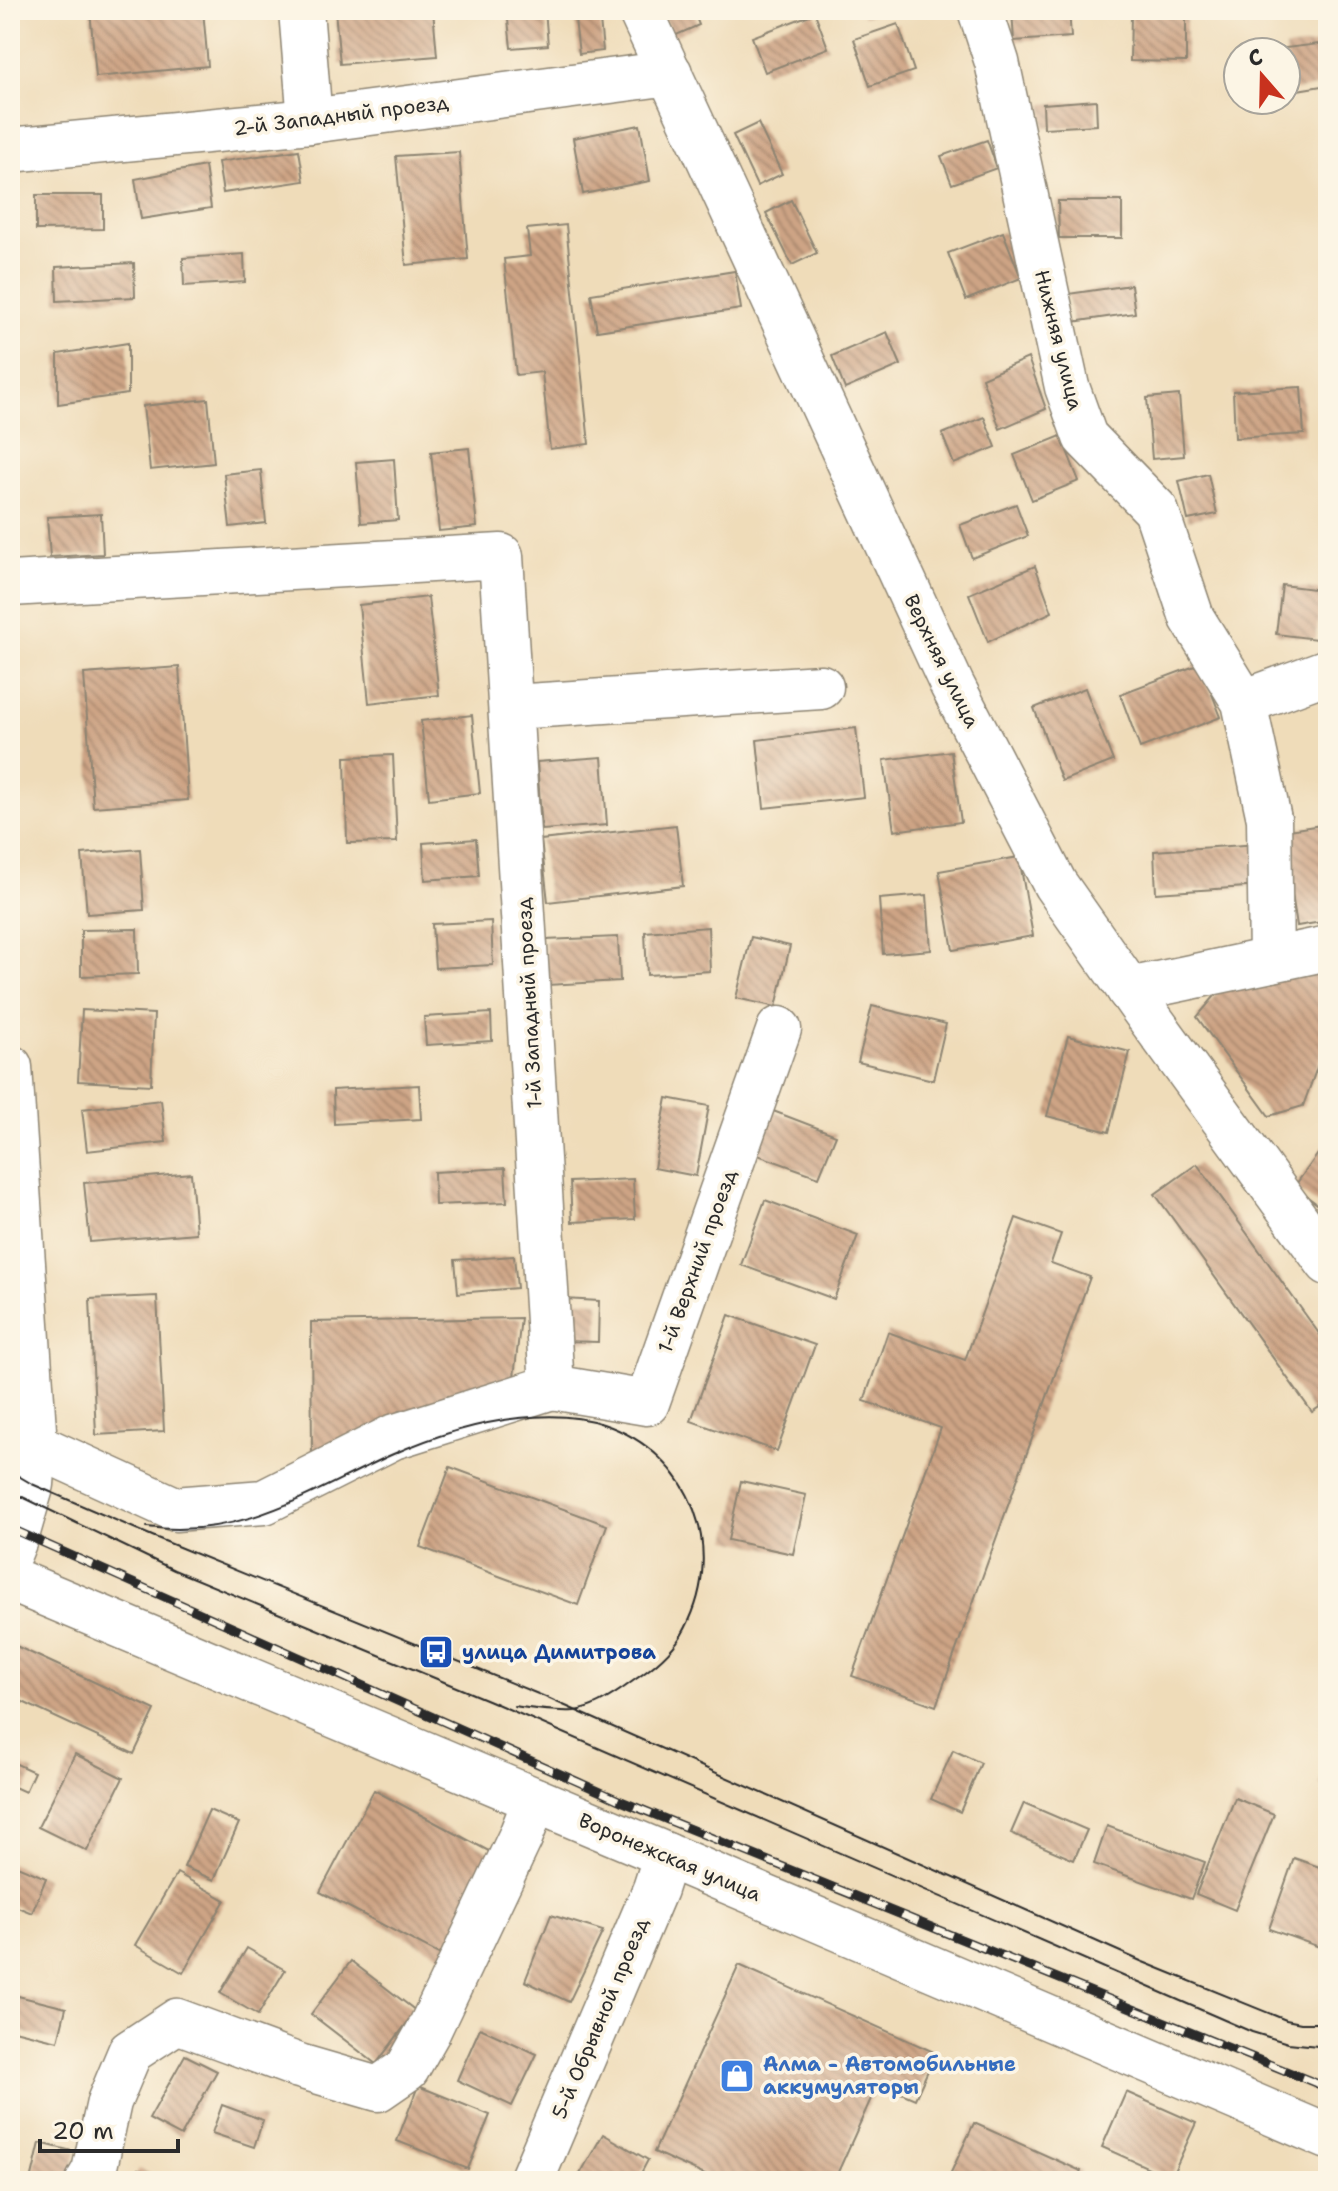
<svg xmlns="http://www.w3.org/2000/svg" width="1338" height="2191" viewBox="0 0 1338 2191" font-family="'Shantell Sans',sans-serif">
	<defs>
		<pattern id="building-back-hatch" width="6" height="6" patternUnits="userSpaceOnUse" patternTransform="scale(2)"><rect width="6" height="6" fill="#cea485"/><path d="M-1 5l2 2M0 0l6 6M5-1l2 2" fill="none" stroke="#a7866d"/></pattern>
	</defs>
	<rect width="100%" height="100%" fill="#fcf5e5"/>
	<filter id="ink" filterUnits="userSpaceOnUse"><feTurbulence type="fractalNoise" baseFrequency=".0125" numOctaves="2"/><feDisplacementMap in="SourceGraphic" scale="16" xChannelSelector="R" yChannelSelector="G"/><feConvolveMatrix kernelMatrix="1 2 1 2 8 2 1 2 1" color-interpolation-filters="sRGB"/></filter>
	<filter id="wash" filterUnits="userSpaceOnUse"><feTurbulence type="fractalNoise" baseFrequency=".006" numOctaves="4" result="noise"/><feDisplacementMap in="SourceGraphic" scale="32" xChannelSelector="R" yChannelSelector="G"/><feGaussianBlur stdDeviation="1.8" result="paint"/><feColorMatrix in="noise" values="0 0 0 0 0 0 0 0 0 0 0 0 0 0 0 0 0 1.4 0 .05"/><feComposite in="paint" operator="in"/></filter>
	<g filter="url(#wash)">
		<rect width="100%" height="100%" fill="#efdcb9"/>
		<g id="blocks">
			<g fill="url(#building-back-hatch)">
				<path d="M 90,10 L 203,10 L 208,66 L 96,77 Z"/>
				<path d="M 335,10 L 433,10 L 437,56 L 340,64 Z"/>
				<path d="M 507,10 L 545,10 L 548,45 L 511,48 Z"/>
				<path d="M 574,10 L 599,10 L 603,51 L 579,54 Z"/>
				<path d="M 660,10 L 693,10 L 699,25 L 672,37 Z"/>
				<path d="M 861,10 L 883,10 L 864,17 Z"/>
				<path d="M 1012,10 L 1069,10 L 1071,37 L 1014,41 Z"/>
				<path d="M 815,13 L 828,48 L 765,72 L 752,37 Z"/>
				<path d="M 1131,15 L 1186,16 L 1186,62 L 1130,61 Z"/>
				<path d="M 898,24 L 914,71 L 870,86 L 854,39 Z"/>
				<path d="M 1327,43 L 1328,85 L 1291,91 L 1285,48 Z"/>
				<path d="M 1096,100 L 1097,125 L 1044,128 L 1043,104 Z"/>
				<path d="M 758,123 L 782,174 L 757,186 L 733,135 Z"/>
				<path d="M 640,125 L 650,181 L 583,194 L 573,138 Z"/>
				<path d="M 987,140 L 997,168 L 952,184 L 941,156 Z"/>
				<path d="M 299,150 L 304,181 L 223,193 L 218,162 Z"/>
				<path d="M 459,152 L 468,259 L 406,265 L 396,156 Z"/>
				<path d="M 205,166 L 211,208 L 141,219 L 135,179 Z"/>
				<path d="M 36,195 L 103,195 L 103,229 L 36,230 Z"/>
				<path d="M 791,200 L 817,253 L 792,265 L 766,213 Z"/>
				<path d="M 1058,201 L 1122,201 L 1122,238 L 1059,238 Z"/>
				<path d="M 566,225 L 589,444 L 550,449 L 542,372 L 516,375 L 504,259 L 530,256 L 527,229 Z"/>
				<path d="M 1003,232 L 1021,278 L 966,300 L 948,253 Z"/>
				<path d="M 244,254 L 245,282 L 184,286 L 183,258 Z"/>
				<path d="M 134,263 L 135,297 L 57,301 L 56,267 Z"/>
				<path d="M 735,271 L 741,309 L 597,331 L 591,294 Z"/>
				<path d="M 1131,285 L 1135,313 L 1072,322 L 1068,294 Z"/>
				<path d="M 887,332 L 901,365 L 845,389 L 832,356 Z"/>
				<path d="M 128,343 L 128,394 L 58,404 L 58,354 Z"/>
				<path d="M 1028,358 L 1046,409 L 1000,429 L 982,378 Z"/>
				<path d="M 1301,387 L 1304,434 L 1235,438 L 1233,391 Z"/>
				<path d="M 1179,395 L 1184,456 L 1152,459 L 1147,398 Z"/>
				<path d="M 208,399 L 214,463 L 150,470 L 143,406 Z"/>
				<path d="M 984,417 L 996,447 L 954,464 L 942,434 Z"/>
				<path d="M 1061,436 L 1079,481 L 1032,500 L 1014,455 Z"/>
				<path d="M 469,448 L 477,527 L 439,531 L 431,452 Z"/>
				<path d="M 394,459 L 398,520 L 361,523 L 356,462 Z"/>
				<path d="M 261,470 L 266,523 L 230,527 L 224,474 Z"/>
				<path d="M 1208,474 L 1217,514 L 1188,520 L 1179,481 Z"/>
				<path d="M 1016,504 L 1028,536 L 972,558 L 960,525 Z"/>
				<path d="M 101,514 L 103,554 L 50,557 L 47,517 Z"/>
				<path d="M 1035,566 L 1052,612 L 988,642 L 969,594 Z"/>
				<path d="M 1282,585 L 1322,590 L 1316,639 L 1276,634 Z"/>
				<path d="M 428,597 L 439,695 L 369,703 L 359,605 Z"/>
				<path d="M 1200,664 L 1221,717 L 1140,748 L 1120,694 Z"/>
				<path d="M 179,667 L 188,800 L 93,807 L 84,674 Z"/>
				<path d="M 1085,688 L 1113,761 L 1062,781 L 1034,708 Z"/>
				<path d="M 472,715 L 480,793 L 429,799 L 421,721 Z"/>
				<path d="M 856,728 L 864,797 L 764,808 L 757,740 Z"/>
				<path d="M 951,751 L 961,822 L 894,831 L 884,760 Z"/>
				<path d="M 393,755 L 397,842 L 347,843 L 345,757 Z"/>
				<path d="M 602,757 L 607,825 L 542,830 L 537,762 Z"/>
				<path d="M 1328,824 L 1328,921 L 1297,926 L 1282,831 Z"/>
				<path d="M 676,825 L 683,886 L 548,902 L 541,840 Z"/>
				<path d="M 476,839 L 479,876 L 425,880 L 423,843 Z"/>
				<path d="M 1259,844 L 1261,886 L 1156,893 L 1154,851 Z"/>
				<path d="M 140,849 L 144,910 L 87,914 L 82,854 Z"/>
				<path d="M 1019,857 L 1033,936 L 953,950 L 939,871 Z"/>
				<path d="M 927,895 L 931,950 L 883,954 L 879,899 Z"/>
				<path d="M 491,921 L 493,965 L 435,968 L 432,924 Z"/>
				<path d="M 708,927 L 710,971 L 647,975 L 645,932 Z"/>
				<path d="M 137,929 L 138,974 L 81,976 L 81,930 Z"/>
				<path d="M 618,937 L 620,981 L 547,985 L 545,940 Z"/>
				<path d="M 751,937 L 790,946 L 776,1007 L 736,998 Z"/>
				<path d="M 1317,968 L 1328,978 L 1328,1037 L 1303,1106 L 1269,1116 L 1197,1017 L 1219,991 Z"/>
				<path d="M 872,1006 L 946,1024 L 933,1080 L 858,1062 Z"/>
				<path d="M 82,1010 L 154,1014 L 151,1085 L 78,1081 Z"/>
				<path d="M 491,1013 L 492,1041 L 426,1045 L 424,1017 Z"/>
				<path d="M 1068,1036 L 1130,1052 L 1109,1132 L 1047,1116 Z"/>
				<path d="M 419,1085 L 421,1119 L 334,1124 L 333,1090 Z"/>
				<path d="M 667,1098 L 709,1106 L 696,1176 L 654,1168 Z"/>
				<path d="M 161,1100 L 166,1142 L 87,1151 L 82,1109 Z"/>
				<path d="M 768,1109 L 836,1135 L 819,1177 L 752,1153 Z"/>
				<path d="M 1328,1140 L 1328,1212 L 1294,1187 Z"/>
				<path d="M 1197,1164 L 1328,1346 L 1328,1401 L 1312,1412 L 1155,1194 Z"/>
				<path d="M 505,1168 L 507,1202 L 435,1205 L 434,1172 Z"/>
				<path d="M 191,1173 L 196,1233 L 90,1242 L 84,1183 Z"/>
				<path d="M 633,1179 L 635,1219 L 572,1222 L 570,1182 Z"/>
				<path d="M 765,1200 L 858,1235 L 834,1299 L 741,1265 Z"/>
				<path d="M 1016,1218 L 1061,1234 L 1051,1263 L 1090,1277 L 936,1706 L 852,1676 L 941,1428 L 864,1401 L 888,1332 L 965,1360 Z"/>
				<path d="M 514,1256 L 517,1288 L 458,1293 L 455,1260 Z"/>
				<path d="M 157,1296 L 164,1431 L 96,1435 L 90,1299 Z"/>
				<path d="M 564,1299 L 599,1301 L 598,1342 L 564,1341 Z"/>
				<path d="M 729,1315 L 815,1345 L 777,1451 L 691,1421 Z"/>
				<path d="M 521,1318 L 514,1377 L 312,1455 L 311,1322 Z"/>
				<path d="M 450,1467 L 607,1525 L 578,1605 L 420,1547 Z"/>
				<path d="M 741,1481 L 806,1495 L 793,1554 L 728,1540 Z"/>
				<path d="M 16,1646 L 155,1710 L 134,1754 L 10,1696 L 10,1659 Z"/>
				<path d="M 953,1750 L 981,1763 L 960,1812 L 931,1799 Z"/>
				<path d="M 75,1754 L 123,1778 L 87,1851 L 38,1827 Z"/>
				<path d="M 10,1761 L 34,1772 L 25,1792 L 10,1785 Z"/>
				<path d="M 1328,1763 L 1328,1789 L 1319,1785 Z"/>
				<path d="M 374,1790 L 500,1857 L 446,1958 L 320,1892 Z"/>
				<path d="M 1235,1798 L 1274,1814 L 1235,1910 L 1196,1894 Z"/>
				<path d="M 1024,1803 L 1087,1830 L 1074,1860 L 1011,1833 Z"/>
				<path d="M 209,1810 L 239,1823 L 214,1880 L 184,1867 Z"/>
				<path d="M 1107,1826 L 1205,1862 L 1191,1899 L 1094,1864 Z"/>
				<path d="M 1294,1858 L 1328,1870 L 1328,1950 L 1269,1929 Z"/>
				<path d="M 10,1863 L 46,1878 L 32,1913 L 10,1904 Z"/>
				<path d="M 177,1873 L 225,1900 L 183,1973 L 135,1945 Z"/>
				<path d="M 551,1915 L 603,1931 L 569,2002 L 525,1981 Z"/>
				<path d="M 247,1948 L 285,1970 L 258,2015 L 220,1993 Z"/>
				<path d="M 351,1961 L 416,2011 L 376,2064 L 311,2014 Z"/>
				<path d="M 739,1965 L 936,2053 L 915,2099 L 878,2083 L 834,2181 L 718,2181 L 654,2152 Z"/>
				<path d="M 10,1994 L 66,2008 L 58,2041 L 10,2029 Z"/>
				<path d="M 480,2028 L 537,2054 L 512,2106 L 457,2080 Z"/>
				<path d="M 185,2055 L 217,2071 L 181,2136 L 149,2119 Z"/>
				<path d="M 418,2086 L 490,2115 L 468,2169 L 397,2141 Z"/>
				<path d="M 1126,2092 L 1196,2123 L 1171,2178 L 1102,2147 Z"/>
				<path d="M 222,2105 L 263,2120 L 254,2147 L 212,2133 Z"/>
				<path d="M 974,2123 L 1081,2171 L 1077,2181 L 947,2181 Z"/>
				<path d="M 603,2134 L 648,2160 L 637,2181 L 576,2181 Z"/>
				<path d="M 40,2143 L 76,2152 L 69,2181 L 31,2181 Z"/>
				<path d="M 138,2169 L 166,2181 L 133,2181 Z"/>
			</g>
		</g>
	</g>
	<g filter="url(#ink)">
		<use href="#blocks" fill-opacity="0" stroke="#8d8472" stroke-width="2"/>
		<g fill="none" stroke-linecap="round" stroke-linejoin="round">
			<g stroke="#8d8472" stroke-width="47">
				<g id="minor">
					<path d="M 301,10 L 310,121"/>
					<path d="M 640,10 L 952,685 L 1055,884 L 1138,1002 L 1328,1263"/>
					<path d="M 980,10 L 997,62 L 1067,387 L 1085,437 L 1156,510 L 1192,618 L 1244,702 L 1269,819 L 1271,960"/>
					<path d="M 10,150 L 310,121 L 670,73"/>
					<path d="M 10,584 L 501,556 L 552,1387 L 393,1437 L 264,1502 L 175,1509 L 35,1445"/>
					<path d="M 1244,702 L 1328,671"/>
					<path d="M 512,707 L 821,687"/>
					<path d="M 1129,990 L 1328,948"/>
					<path d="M 10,1067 L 35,1445 L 32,1484 L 18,1532 L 10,1552"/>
					<path d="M 552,1387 L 647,1403 L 779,1029"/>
					<path d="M 10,1579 L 666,1855 L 1328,2137"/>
					<path d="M 88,2181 L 94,2171 L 109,2102 L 130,2052 L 177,2021 L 299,2066 L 378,2089 L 407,2069 L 428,2032 L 520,1838 L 535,1800"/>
					<path d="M 531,2181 L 655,1889 L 666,1855"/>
				</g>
			</g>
			<use href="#minor" stroke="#fff" stroke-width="44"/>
			<g stroke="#2b2b2b" stroke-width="2">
				<path d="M 10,1471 L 32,1484 L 157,1538 L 543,1696 L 1143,1962 L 1286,2020 L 1301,2023 L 1328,2023"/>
				<path d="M 10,1491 L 174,1570 L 490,1701 L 1252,2032 L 1288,2043 L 1328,2047"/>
				<path d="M 147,1527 C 240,1540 310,1492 391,1455 C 431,1437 475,1423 519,1418 C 546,1415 577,1415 603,1424 C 693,1454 730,1553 681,1636 C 670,1654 651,1669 633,1681 C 617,1693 594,1709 574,1711 C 555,1712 533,1709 514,1706"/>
			</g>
			<g stroke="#2b2b2b" stroke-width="9">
				<path id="rail" d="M 10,1528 L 621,1801 L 1328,2088"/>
			</g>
			<use href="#rail" stroke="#fcf5e5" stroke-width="6" stroke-dasharray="18" stroke-linecap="butt"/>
		</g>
	</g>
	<defs>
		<g id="bus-square" transform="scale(1.8)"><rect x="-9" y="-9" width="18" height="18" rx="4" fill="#1a4fb4" stroke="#fcf5e5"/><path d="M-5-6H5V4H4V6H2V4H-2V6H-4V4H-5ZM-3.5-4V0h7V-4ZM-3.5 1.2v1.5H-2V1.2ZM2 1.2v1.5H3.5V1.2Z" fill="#fff"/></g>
		<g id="shop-square" transform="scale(1.8)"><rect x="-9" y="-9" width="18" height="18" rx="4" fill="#3f7fe0" stroke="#fcf5e5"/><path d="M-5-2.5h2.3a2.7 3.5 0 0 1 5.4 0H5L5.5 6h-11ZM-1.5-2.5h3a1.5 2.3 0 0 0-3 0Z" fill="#fff"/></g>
	</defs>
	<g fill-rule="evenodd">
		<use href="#bus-square" x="436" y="1652"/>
		<use href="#shop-square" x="737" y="2076"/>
	</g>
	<g text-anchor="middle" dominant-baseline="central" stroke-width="7" stroke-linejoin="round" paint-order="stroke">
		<g font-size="20" fill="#2b2b2b" stroke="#fcf5e5">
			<text transform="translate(341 115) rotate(-7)">2-й Западный проезд</text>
			<text transform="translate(1059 340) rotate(76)">Нижняя улица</text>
			<text transform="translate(942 661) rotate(64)">Верхняя улица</text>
			<text transform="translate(529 1003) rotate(-93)">1-й Западный проезд</text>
			<text transform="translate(697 1261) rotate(-70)">1-й Верхний проезд</text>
			<text transform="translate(670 1857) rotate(23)">Воронежская улица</text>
			<text transform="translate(600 2018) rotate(-67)">5-й Обрывной проезд</text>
		</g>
		<g font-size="20" font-weight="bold" fill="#164399" stroke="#fcf5e5" text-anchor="start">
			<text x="462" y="1652">улица Димитрова</text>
		</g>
		<g font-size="20" font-weight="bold" fill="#366cbe" stroke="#fcf5e5" text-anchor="start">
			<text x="763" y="2064">Алма - Автомобильные<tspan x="763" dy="23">аккумуляторы</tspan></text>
		</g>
	</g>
	<rect width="1338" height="2191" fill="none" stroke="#fcf5e5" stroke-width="40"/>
	<g transform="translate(1262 76) rotate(340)"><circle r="38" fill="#fcf5e5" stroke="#a8a49b" stroke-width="2"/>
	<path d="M0-6L14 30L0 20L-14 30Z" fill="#c8321e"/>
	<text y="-12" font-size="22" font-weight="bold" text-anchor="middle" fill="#2b2b2b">С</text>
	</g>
	<path d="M40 2139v12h138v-12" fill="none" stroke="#2b2b2b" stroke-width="4"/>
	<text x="52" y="2139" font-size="24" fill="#2b2b2b" stroke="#fcf5e5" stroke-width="6" paint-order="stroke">20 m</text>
</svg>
